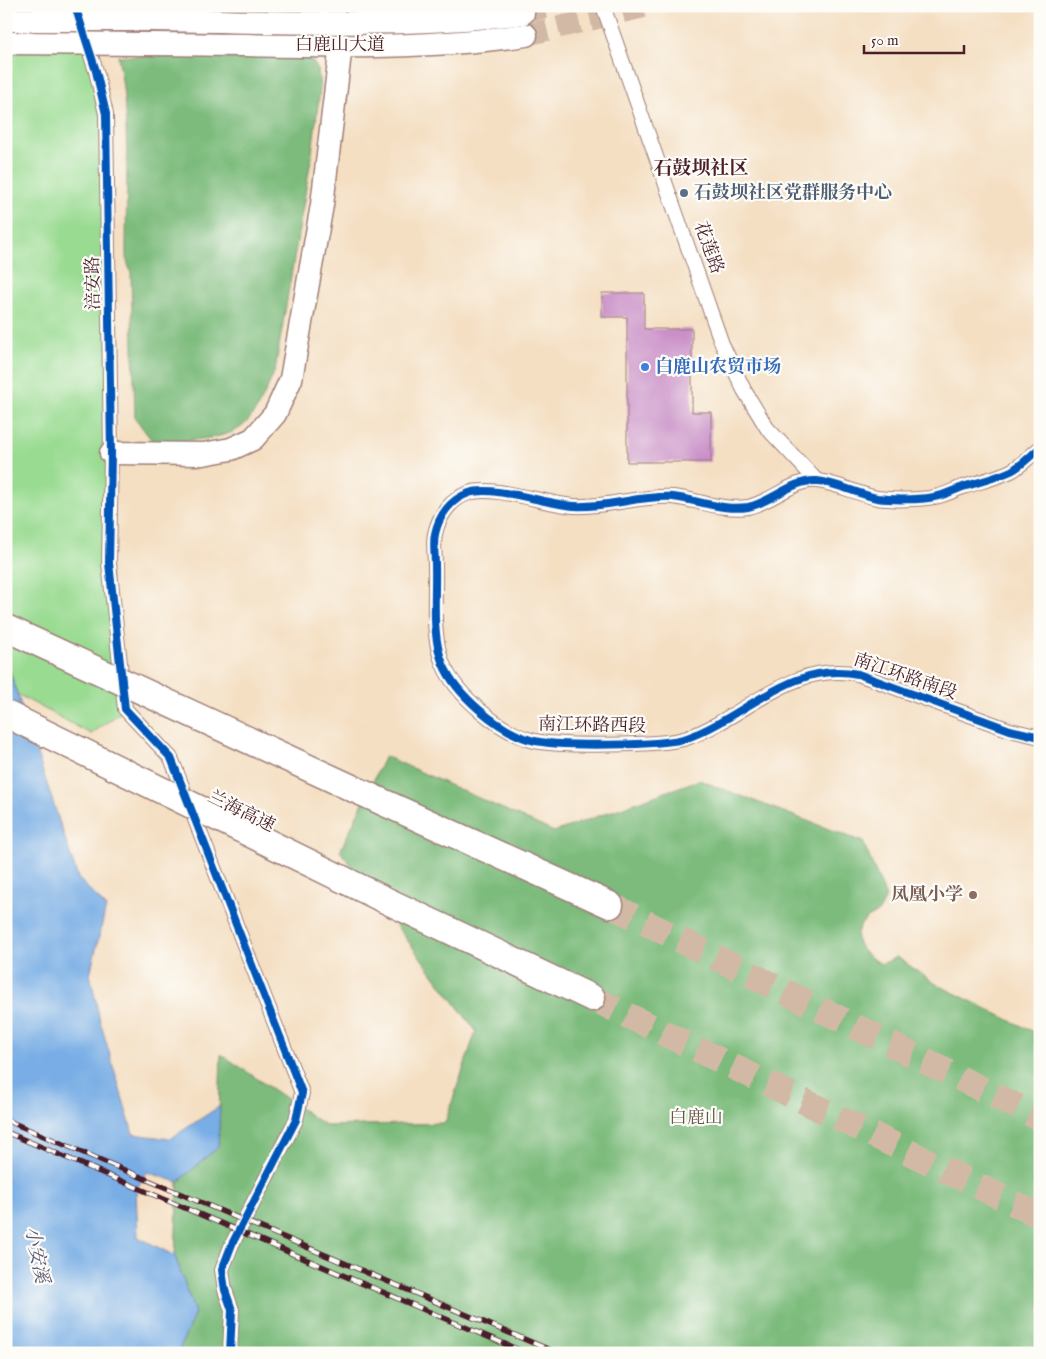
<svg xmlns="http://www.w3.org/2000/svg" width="1046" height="1359" viewBox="0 0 1046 1359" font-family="'IM FELL English','Noto Serif SC',serif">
	<rect width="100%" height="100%" fill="#fdfcf7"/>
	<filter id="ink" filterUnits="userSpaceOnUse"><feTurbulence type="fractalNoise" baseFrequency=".02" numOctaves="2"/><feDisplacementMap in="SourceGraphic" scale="10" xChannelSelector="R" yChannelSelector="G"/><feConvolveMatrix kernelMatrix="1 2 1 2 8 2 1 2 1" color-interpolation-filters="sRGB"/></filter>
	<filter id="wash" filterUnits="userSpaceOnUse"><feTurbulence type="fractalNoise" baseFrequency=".0096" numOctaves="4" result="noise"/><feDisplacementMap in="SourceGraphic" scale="20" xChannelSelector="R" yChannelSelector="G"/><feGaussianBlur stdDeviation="1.12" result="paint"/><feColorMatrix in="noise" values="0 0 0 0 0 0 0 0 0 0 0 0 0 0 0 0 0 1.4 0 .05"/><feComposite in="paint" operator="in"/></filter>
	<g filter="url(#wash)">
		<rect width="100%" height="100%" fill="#f4dfc3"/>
		<path fill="#9adb92" stroke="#727d5e" d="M 6,6 L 75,6 L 106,114 L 109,563 L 125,709 L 91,734 L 17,694 L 6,660 Z"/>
		<g fill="#7bbb7c" stroke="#626d54">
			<path d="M 100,6 L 308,6 L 301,10 L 101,9 Z"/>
			<path d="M 118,56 L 300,57 L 313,62 L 318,70 L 320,89 L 312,153 L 275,370 C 268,387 256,417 241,427 C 223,441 176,441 153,442 L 135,418 L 131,273 L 126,258 C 126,191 131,122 118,56 Z"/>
			<path d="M 385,756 L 554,832 L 699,780 L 863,842 L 886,897 C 884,901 882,908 879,911 C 875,915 869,916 865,920 C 846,939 863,955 882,964 L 897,957 L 936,984 L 1040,1035 L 1040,1169 L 1038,1173 L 1040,1176 L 1040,1353 L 178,1353 L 195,1313 L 175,1256 L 178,1182 L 218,1147 L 221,1054 L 326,1126 L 445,1123 L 476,1031 L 340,851 Z"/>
		</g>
		<path fill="#78ade5" stroke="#616688" d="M 6,660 L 78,878 L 106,907 L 90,974 L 100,1021 L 133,1134 L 170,1139 L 220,1106 L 218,1147 L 178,1182 L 147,1172 L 136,1190 L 138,1237 L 175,1256 L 195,1313 L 178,1353 L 6,1353 Z"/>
		<g id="blocks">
			<path fill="#c98fc7" d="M 602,293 L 644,293 L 644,329 L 692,329 L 692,412 L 711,412 L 711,462 L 627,462 L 627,317 L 602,317 Z"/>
		</g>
	</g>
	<g filter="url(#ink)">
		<use href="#blocks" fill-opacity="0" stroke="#9f7f77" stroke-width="1"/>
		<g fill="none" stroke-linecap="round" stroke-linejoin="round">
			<g stroke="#d2b9a5" stroke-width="22" stroke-dasharray="22 11" stroke-linecap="butt">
				<path d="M 523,13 L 550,6"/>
				<path d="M 526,35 L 648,6"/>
			</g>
			<g stroke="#d2b9a5" stroke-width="26" stroke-dasharray="26 13" stroke-linecap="butt">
				<path d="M 610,905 L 1040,1118"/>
				<path d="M 592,998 L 1040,1216"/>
			</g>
			<g stroke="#9f7f77" stroke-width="16">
				<g id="minor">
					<path d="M 75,6 L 96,71 L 106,114 L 111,453 L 109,563 L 125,709 L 171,758 L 302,1093 L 296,1120 L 232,1244 L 222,1270 L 225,1290 L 232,1310 L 230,1353"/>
					<path d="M 603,6 L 722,344 L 744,390 L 767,428 L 817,481"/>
					<path d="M 1040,448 C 1031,455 1021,466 1011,471 C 996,478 979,482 963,487 C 954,490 943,496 934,497 C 920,500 891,500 877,498 C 857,494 837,483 817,481 C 793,479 772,502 748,507 C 723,511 698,500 673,497 C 640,495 608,508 574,506 C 546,504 494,485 469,493 C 451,499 439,515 435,534 C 433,543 435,555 435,565 C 436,596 431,635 443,664 C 456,695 499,731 531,740 C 555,747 664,746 687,738 C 747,716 790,661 858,674 L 1010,730 L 1040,737"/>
				</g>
			</g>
			<g stroke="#9f7f77" stroke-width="25">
				<g id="primary">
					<path d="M 151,20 C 274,21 400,29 523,13"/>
					<path d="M 153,44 C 277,44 403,53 526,35"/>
					<path d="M 111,453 L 203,454 L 231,449 L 253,439 L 275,414 L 291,379 L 322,205 L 341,45"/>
				</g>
			</g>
			<g stroke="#9f7f77" stroke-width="29">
				<g id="motorway">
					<path d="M 354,789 L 610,905"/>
					<path d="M 381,898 L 592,998"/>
				</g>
			</g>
			<use href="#minor" stroke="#fff" stroke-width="14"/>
			<use href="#primary" stroke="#fff" stroke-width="22"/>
			<use href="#motorway" stroke="#fff" stroke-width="26"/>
			<g stroke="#4a1f2b" stroke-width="5.5">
				<g id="rail">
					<path d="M 6,1120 L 557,1353"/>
					<path d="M 6,1132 L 526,1353"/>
				</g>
			</g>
			<use href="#rail" stroke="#fdfcf7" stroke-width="4" stroke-dasharray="11" stroke-linecap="butt"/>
			<g stroke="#9f7f77" stroke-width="25" stroke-linecap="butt">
				<g id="primary-bridge">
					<path d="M 6,20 L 151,20"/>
					<path d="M 6,43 L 153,44"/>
				</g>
			</g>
			<g stroke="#9f7f77" stroke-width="29" stroke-linecap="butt">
				<g id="motorway-bridge">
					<path d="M 6,628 L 354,789"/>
					<path d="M 6,714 L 381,898"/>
				</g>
			</g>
			<use href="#primary-bridge" stroke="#fff" stroke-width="22"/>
			<use href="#motorway-bridge" stroke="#fff" stroke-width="26"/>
			<g stroke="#fdfcf7" stroke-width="11">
				<g id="cycleway">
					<path d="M 75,6 L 96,71 L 106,114 L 111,453 L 109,563 L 125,709 L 171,758 L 302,1093 L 296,1120 L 232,1244 L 222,1270 L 225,1290 L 232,1310 L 230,1353"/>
					<path d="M 1040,448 C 1031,455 1021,466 1011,471 C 996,478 979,482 963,487 C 954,490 943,496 934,497 C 920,500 891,500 877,498 C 857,494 837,483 817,481 C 793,479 772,502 748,507 C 723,511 698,500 673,497 C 640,495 608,508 574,506 C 546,504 494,485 469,493 C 451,499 439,515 435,534 C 433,543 435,555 435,565 C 436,596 431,635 443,664 C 456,695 499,731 531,740 C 555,747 664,746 687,738 C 747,716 790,661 858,674 L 1010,730 L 1040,737"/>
				</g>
			</g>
			<use href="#cycleway" stroke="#0057b8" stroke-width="8"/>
		</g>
	</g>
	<circle fill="#5c6f8a" stroke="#fdfcf7" stroke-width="2" cx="684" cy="193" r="5"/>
	<circle fill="#3f7fe0" stroke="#fdfcf7" stroke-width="2" cx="645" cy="367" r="5"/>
	<circle fill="#8d6e63" stroke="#fdfcf7" stroke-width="2" cx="973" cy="895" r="5"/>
	<g text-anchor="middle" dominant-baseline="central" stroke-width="4.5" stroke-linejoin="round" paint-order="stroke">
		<g font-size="18" fill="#4a1f2b" stroke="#fdfcf7">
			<text x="340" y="45">白鹿山大道</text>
			<text transform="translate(708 248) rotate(70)">花莲路</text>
			<text transform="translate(94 283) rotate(-91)">涪安路</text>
			<text transform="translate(905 677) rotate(19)">南江环路南段</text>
			<text transform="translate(592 726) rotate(1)">南江环路西段</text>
			<text transform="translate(241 812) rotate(26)">兰海高速</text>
		</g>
		<g font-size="18" font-weight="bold" fill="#4e5e75" stroke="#fdfcf7" text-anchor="start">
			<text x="694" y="193">石鼓坝社区党群服务中心</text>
		</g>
		<g font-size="18" font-weight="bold" fill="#366cbe" stroke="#fdfcf7" text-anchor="start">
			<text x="655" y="367">白鹿山农贸市场</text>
		</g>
		<g font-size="18" font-weight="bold" fill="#785e54" stroke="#fdfcf7" text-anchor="end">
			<text x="963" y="895">凤凰小学</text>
		</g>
		<g font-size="18" fill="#62574a" stroke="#fdfcf7">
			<text x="696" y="1118">白鹿山</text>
		</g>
		<g font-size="19" font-weight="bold" fill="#4a1f2b" stroke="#fdfcf7">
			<text x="701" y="169">石鼓坝社区</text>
		</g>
		<g font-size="19" font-style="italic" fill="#5c5875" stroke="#fdfcf7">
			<text transform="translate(36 1255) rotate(79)">小安溪</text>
		</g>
	</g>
	<rect width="1046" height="1359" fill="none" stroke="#fdfcf7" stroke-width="25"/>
	<path d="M864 45v8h100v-8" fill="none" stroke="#4a1f2b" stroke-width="2.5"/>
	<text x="871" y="45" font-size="15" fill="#4a1f2b" stroke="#fdfcf7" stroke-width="4" paint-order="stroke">50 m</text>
</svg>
